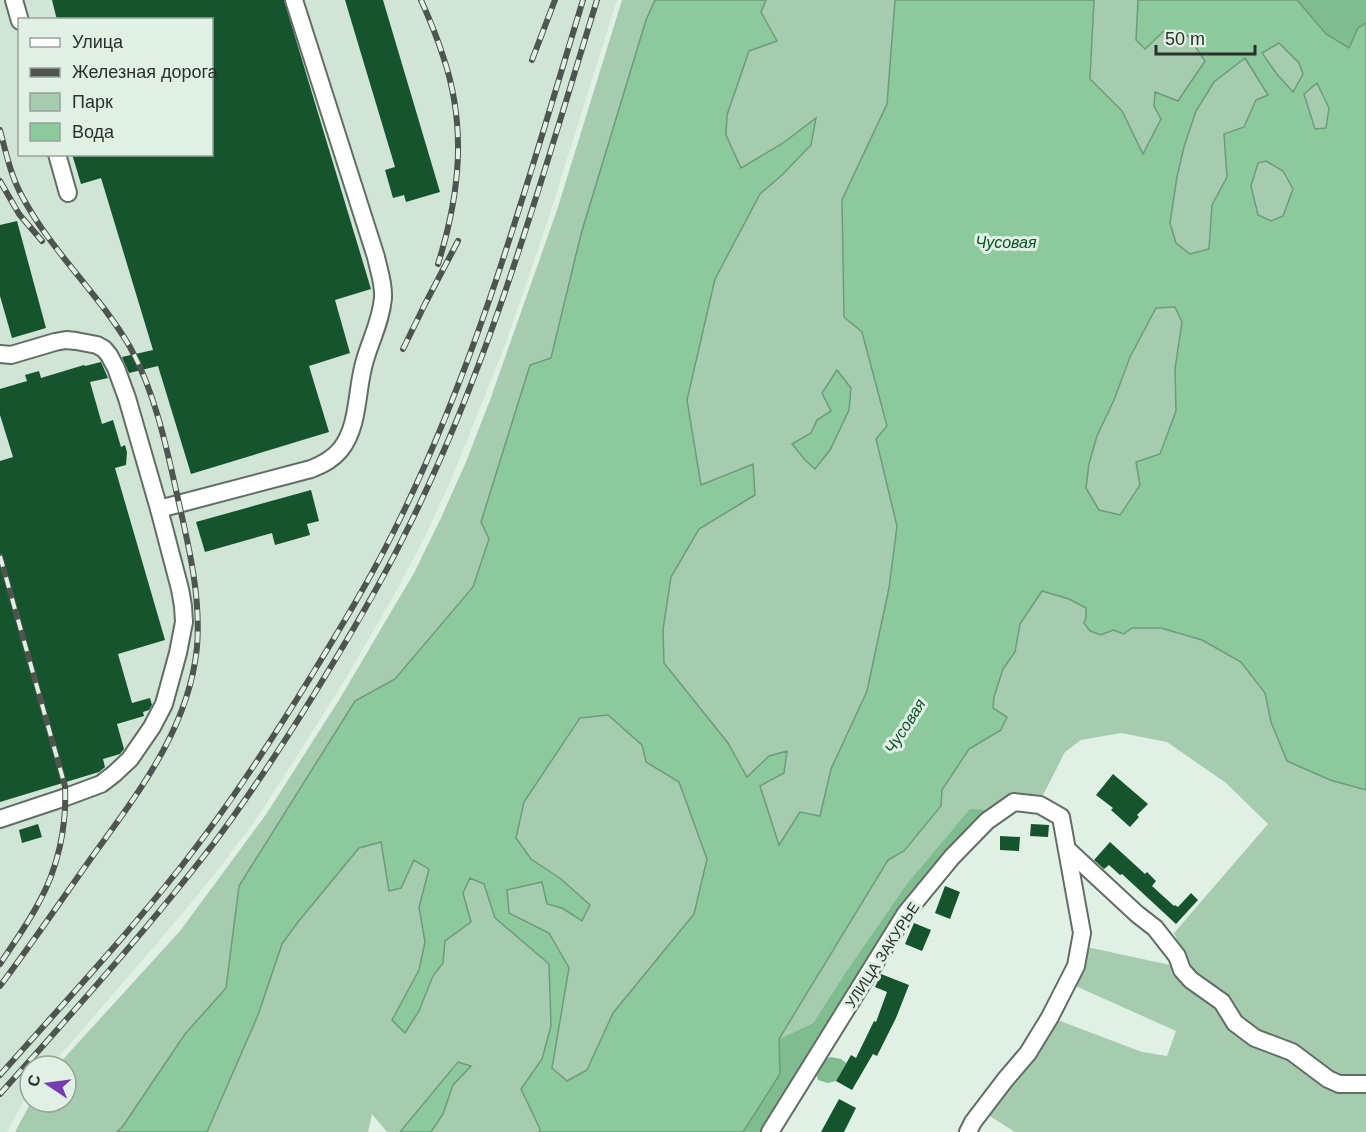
<svg xmlns="http://www.w3.org/2000/svg" width="1366" height="1132" viewBox="0 0 1366 1132" font-family="Helvetica,sans-serif">
	<rect width="100%" height="100%" fill="#e1f0e4"/>
	<path fill="#d0e5d5" fill-rule="evenodd" d="M 0,0 L 617,0 L 547,223 L 504,348 L 452,478 L 426,534 L 398,588 L 349,673 L 297,756 L 255,821 L 214,875 L 165,934 L 51,1066 L 30,1066 L 30,1090 L 26,1096 L 7,1132 L 0,1132 ZM 20,20 L 212,20 L 212,154 L 20,154 Z"/>
	<g fill="#a6ccaf" fill-rule="evenodd">
		<path d="M 622,0 L 655,0 L 646,20 L 581,234 L 551,358 L 530,365 L 481,522 L 489,539 L 473,587 L 395,679 L 355,701 L 239,886 L 226,988 L 185,1034 L 123,1126 L 117,1132 L 15,1132 L 31,1102 L 66,1102 L 66,1066 L 57,1066 L 180,931 L 267,813 L 339,700 L 414,573 L 441,518 L 466,462 L 490,400 L 557,210 Z"/>
		<path d="M 766,0 L 895,0 L 887,104 L 842,200 L 862,331 L 887,426 L 876,439 L 897,526 L 889,588 L 867,691 L 831,769 L 820,816 L 779,846 L 760,786 L 787,751 L 769,756 L 747,777 L 728,743 L 664,663 L 663,630 L 671,577 L 699,529 L 721,515 L 752,465 L 701,485 L 687,400 L 715,278 L 760,194 L 782,175 L 816,119 L 784,143 L 741,168 L 726,135 L 727,115 L 761,11 ZM 831,411 L 806,461 L 793,445 L 811,432 Z"/>
		<path d="M 1094,0 L 1138,0 L 1136,40 L 1145,49 L 1164,31 L 1188,36 L 1205,61 L 1178,101 L 1155,93 L 1154,106 L 1161,119 L 1143,154 L 1122,111 L 1090,79 Z"/>
		<path d="M 1279,43 L 1299,63 L 1303,74 L 1293,92 L 1276,73 L 1262,53 Z"/>
		<path d="M 1245,57 L 1268,95 L 1256,100 L 1244,127 L 1224,134 L 1227,177 L 1212,205 L 1209,249 L 1190,254 L 1176,243 L 1170,223 L 1177,177 L 1184,147 L 1196,111 L 1214,82 Z"/>
		<path d="M 1317,83 L 1329,108 L 1326,128 L 1315,129 L 1304,94 Z"/>
		<path d="M 1266,161 L 1283,171 L 1293,189 L 1283,217 L 1271,221 L 1258,215 L 1251,186 L 1258,163 Z"/>
		<path d="M 1175,307 L 1183,322 L 1175,369 L 1176,411 L 1160,454 L 1119,515 L 1099,510 L 1086,488 L 1089,464 L 1097,436 L 1114,400 L 1130,357 L 1156,308 Z"/>
		<path d="M 1042,591 L 1069,599 L 1086,608 L 1086,617 L 1084,623 L 1090,631 L 1101,635 L 1113,630 L 1132,628 L 1161,628 L 1202,640 L 1241,662 L 1265,693 L 1271,722 L 1330,780 L 1366,790 L 1366,1132 L 1015,1132 L 985,1113 L 1055,1019 L 1142,1052 L 1167,1056 L 1176,1031 L 1071,984 L 1087,947 L 1170,965 L 1183,953 L 1174,933 L 1268,824 L 1226,783 L 1167,742 L 1121,733 L 1081,740 L 1065,752 L 1041,799 L 1015,797 L 842,978 L 813,1023 L 779,1039 L 888,860 L 904,851 L 941,807 L 942,791 L 969,749 L 1001,730 L 993,708 L 994,697 L 1003,669 L 1015,652 L 1020,624 Z"/>
		<path d="M 608,714 L 642,745 L 646,762 L 679,782 L 707,859 L 694,914 L 613,1013 L 587,1070 L 567,1081 L 552,1069 L 569,968 L 549,933 L 509,913 L 507,890 L 543,882 L 547,904 L 562,908 L 582,921 L 590,905 L 561,879 L 531,859 L 516,838 L 524,802 L 581,718 Z"/>
		<path d="M 381,842 L 401,887 L 414,860 L 429,869 L 419,907 L 425,942 L 419,970 L 392,1020 L 419,1011 L 433,976 L 442,963 L 445,941 L 470,922 L 463,893 L 469,878 L 484,884 L 495,919 L 549,964 L 551,1026 L 542,1059 L 521,1090 L 540,1130 L 539,1132 L 431,1132 L 443,1114 L 453,1085 L 470,1067 L 458,1062 L 400,1132 L 387,1132 L 372,1114 L 368,1132 L 207,1132 L 258,1015 L 282,944 L 298,922 L 359,848 Z"/>
	</g>
	<g fill="#7fbc8f">
		<path d="M 1297,0 L 1366,0 L 1366,23 L 1358,28 L 1350,48 L 1326,34 Z"/>
		<path d="M 970,809 L 985,810 L 988,816 L 965,838 L 765,1132 L 743,1132 L 780,1074 L 779,1039 L 813,1023 L 842,978 L 907,884 Z"/>
		<path d="M 831,1057 L 841,1059 L 846,1063 L 836,1081 L 828,1083 L 818,1080 L 816,1072 L 822,1060 Z"/>
	</g>
	<g fill="#8cc99c" stroke="#6f9b7a" stroke-width="1.5" fill-rule="evenodd">
		<path d="M 655,0 L 766,0 L 761,12 L 777,41 L 749,51 L 727,115 L 726,135 L 741,168 L 783,143 L 816,118 L 811,145 L 782,175 L 760,194 L 715,279 L 687,400 L 701,485 L 753,464 L 755,495 L 699,529 L 671,577 L 663,630 L 664,663 L 728,743 L 747,777 L 769,756 L 787,751 L 784,773 L 760,786 L 779,845 L 800,812 L 820,816 L 831,769 L 867,691 L 889,588 L 897,526 L 876,439 L 887,426 L 862,332 L 844,317 L 842,200 L 887,104 L 895,0 L 1094,0 L 1090,79 L 1122,111 L 1143,154 L 1161,119 L 1154,106 L 1155,92 L 1178,101 L 1205,61 L 1188,36 L 1164,31 L 1145,49 L 1136,40 L 1138,0 L 1297,0 L 1326,34 L 1349,48 L 1358,28 L 1366,23 L 1366,790 L 1330,780 L 1287,761 L 1271,722 L 1265,693 L 1241,662 L 1202,640 L 1161,628 L 1132,628 L 1124,634 L 1113,630 L 1101,635 L 1090,631 L 1084,623 L 1086,617 L 1086,608 L 1069,599 L 1042,591 L 1020,624 L 1015,652 L 1003,669 L 994,697 L 993,708 L 1007,717 L 1001,730 L 969,749 L 942,790 L 941,806 L 904,851 L 888,860 L 779,1039 L 780,1074 L 743,1132 L 539,1132 L 540,1129 L 521,1089 L 542,1059 L 551,1026 L 549,964 L 495,918 L 484,884 L 470,878 L 463,893 L 471,922 L 445,941 L 443,963 L 433,976 L 419,1011 L 405,1033 L 392,1020 L 419,970 L 425,942 L 419,907 L 429,869 L 414,860 L 401,888 L 389,891 L 381,842 L 359,848 L 298,922 L 282,944 L 258,1015 L 207,1132 L 117,1132 L 123,1126 L 185,1034 L 226,988 L 239,886 L 355,701 L 395,679 L 473,587 L 489,539 L 481,522 L 530,365 L 551,358 L 581,234 L 646,20 ZM 1279,43 L 1299,63 L 1303,74 L 1293,92 L 1276,73 L 1262,53 ZM 1245,58 L 1268,95 L 1256,100 L 1244,127 L 1224,134 L 1227,177 L 1212,205 L 1209,249 L 1190,254 L 1176,243 L 1170,223 L 1177,177 L 1184,147 L 1196,111 L 1214,82 ZM 1317,83 L 1329,108 L 1326,128 L 1315,129 L 1304,94 ZM 1266,161 L 1283,171 L 1293,189 L 1283,216 L 1271,221 L 1258,215 L 1251,186 L 1258,163 ZM 1175,307 L 1182,322 L 1175,369 L 1176,411 L 1160,454 L 1136,462 L 1140,485 L 1120,515 L 1099,510 L 1086,488 L 1089,464 L 1097,436 L 1114,400 L 1130,357 L 1156,308 ZM 608,715 L 642,745 L 646,762 L 679,782 L 707,859 L 694,914 L 613,1013 L 587,1070 L 567,1081 L 552,1068 L 569,968 L 549,933 L 509,913 L 507,890 L 542,882 L 547,904 L 562,908 L 582,921 L 590,905 L 561,879 L 531,859 L 516,838 L 524,802 L 580,718 Z"/>
		<path d="M 837,370 L 851,388 L 849,410 L 830,450 L 815,469 L 806,461 L 792,444 L 811,433 L 817,420 L 831,411 L 822,393 Z"/>
		<path d="M 458,1062 L 471,1066 L 453,1085 L 443,1114 L 431,1132 L 400,1132 Z"/>
	</g>
	<g fill="#16542d">
		<path d="M 52,0 L 284,0 L 371,289 L 335,300 L 350,353 L 309,366 L 329,432 L 191,474 L 158,366 L 129,373 L 122,357 L 153,350 L 101,178 L 81,184 L 72,154 L 212,154 L 212,20 L 57,20 Z"/>
		<path d="M 345,0 L 383,0 L 440,192 L 406,202 L 404,195 L 393,198 L 385,170 L 395,167 Z"/>
		<path d="M 17,221 L 46,328 L 12,338 L 0,296 L 0,225 Z"/>
		<path d="M 101,362 L 108,378 L 90,382 L 102,424 L 113,420 L 121,447 L 125,445 L 127,452 L 126,465 L 115,468 L 165,640 L 118,654 L 132,703 L 150,698 L 152,705 L 149,710 L 143,712 L 144,716 L 117,724 L 124,749 L 120,754 L 103,759 L 105,767 L 99,772 L 0,802 L 0,461 L 13,457 L 0,415 L 0,389 L 27,381 L 25,375 L 39,371 L 41,378 L 84,365 L 85,366 Z"/>
		<path d="M 311,490 L 319,521 L 307,524 L 310,535 L 275,545 L 272,533 L 205,552 L 196,522 Z"/>
		<path d="M 1113,774 L 1148,804 L 1137,815 L 1139,817 L 1130,827 L 1111,810 L 1113,808 L 1096,795 Z"/>
		<path d="M 38,824 L 42,837 L 22,843 L 19,830 Z"/>
		<path d="M 1031,824 L 1049,825 L 1048,837 L 1030,836 Z"/>
		<path d="M 1000,836 L 1020,837 L 1019,851 L 1000,850 Z"/>
		<path d="M 1110,842 L 1145,874 L 1147,872 L 1156,881 L 1152,886 L 1174,906 L 1175,905 L 1178,907 L 1191,893 L 1198,900 L 1176,924 L 1122,874 L 1120,875 L 1109,865 L 1104,869 L 1094,860 Z"/>
		<path d="M 945,886 L 960,892 L 950,919 L 935,913 Z"/>
		<path d="M 914,923 L 931,930 L 922,951 L 905,944 Z"/>
		<path d="M 881,974 L 909,985 L 896,1018 L 877,1056 L 873,1054 L 852,1090 L 836,1081 L 851,1055 L 856,1058 L 874,1021 L 876,1022 L 887,992 L 875,987 Z"/>
		<path d="M 839,1099 L 856,1108 L 844,1132 L 821,1132 Z"/>
	</g>
	<g fill="none" stroke-linecap="round" stroke-linejoin="round">
		<g stroke="#616e64" stroke-width="20">
			<g id="minor">
				<path d="M 14,0 L 20,21"/>
				<path d="M 57,154 L 68,193"/>
				<path d="M 0,354 L 11,355 L 55,342 L 66,340 L 76,341 L 97,345 L 104,349 L 109,355 L 116,368 L 127,398 L 159,509 L 180,589 L 183,606 L 184,622 L 178,653 L 164,704 L 152,727 L 130,759 L 114,774 L 101,784 L 66,797 L 0,819"/>
				<path d="M 159,509 L 311,469 C 324,464 333,459 341,449 C 360,424 356,388 365,360 C 371,339 381,321 383,298 C 384,284 379,271 376,257 L 294,0"/>
				<path d="M 1068,850 L 1137,914 L 1155,928 L 1177,956 L 1182,970 L 1191,980 L 1222,1002 L 1235,1023 L 1255,1038 L 1292,1052 L 1328,1079 L 1339,1084 L 1366,1084"/>
				<path d="M 770,1132 L 906,913 L 952,857 L 987,821 L 1014,802 L 1040,805 L 1061,817 L 1082,933 L 1076,966 L 1050,1017 L 1028,1053 L 1005,1080 L 973,1122 L 968,1132"/>
			</g>
		</g>
		<use href="#minor" stroke="#fff" stroke-width="16"/>
		<g stroke="#4e5550" stroke-width="6">
			<g id="rail">
				<path d="M 421,0 C 429,18 437,37 443,56 C 467,126 460,194 438,264"/>
				<path d="M 532,60 L 555,0"/>
				<path d="M 0,130 C 6,153 11,177 23,198 C 52,252 99,294 130,347 C 155,392 167,449 178,499 C 189,547 201,597 197,647 C 189,731 134,798 87,864 C 58,905 30,946 0,986"/>
				<path d="M 0,181 L 19,214 L 42,241"/>
				<path d="M 403,349 L 425,304 L 458,241"/>
				<path d="M 0,556 L 65,786 C 67,826 58,869 38,904 C 27,925 13,944 0,964"/>
				<path d="M 0,1075 C 61,1006 123,940 180,868 C 229,806 272,740 313,673 C 341,627 369,581 393,533 C 478,364 528,180 583,0"/>
				<path d="M 0,1094 C 73,1012 147,930 214,843 C 249,796 282,746 313,696 C 345,644 377,591 404,536 C 490,366 541,181 597,0"/>
			</g>
		</g>
		<use href="#rail" stroke="#e1f0e4" stroke-width="4" stroke-dasharray="11" stroke-linecap="butt"/>
	</g>
	<g text-anchor="middle" dominant-baseline="central" stroke-width="6" stroke-linejoin="round" paint-order="stroke">
		<g font-size="15" fill="#2b302c" stroke="#e1f0e4">
			<text transform="translate(882 955) rotate(-57)">УЛИЦА ЗАКУРЬЕ</text>
		</g>
		<g font-size="16" font-style="italic" fill="#0b5229" stroke="#e1f0e4">
			<text x="1006" y="242">Чусовая</text>
			<text transform="translate(905 726) rotate(-57)">Чусовая</text>
		</g>
	</g>
	<rect x="18" y="18" width="195" height="138" fill="#e1f0e4" stroke="#98a39a" stroke-width="1.5"/>
	<rect x="30" y="38" width="30" height="9" fill="#ffffff" stroke="#98a39a" stroke-width="1.5"/>
	<text x="72" y="48" font-size="18" fill="#2b302c">Улица</text>
	<rect x="30" y="68" width="30" height="9" fill="#4e5550" stroke="#98a39a" stroke-width="1.5"/>
	<text x="72" y="78" font-size="18" fill="#2b302c">Железная дорога</text>
	<rect x="30" y="93" width="30" height="18" fill="#a6ccaf" stroke="#98a39a" stroke-width="1.5"/>
	<text x="72" y="108" font-size="18" fill="#2b302c">Парк</text>
	<rect x="30" y="123" width="30" height="18" fill="#8cc99c" stroke="#98a39a" stroke-width="1.5"/>
	<text x="72" y="138" font-size="18" fill="#2b302c">Вода</text>
	<g transform="translate(48 1084) rotate(283)"><circle r="28" fill="#e1f0e4" stroke="#98a39a" stroke-width="1.5"/>
	<path d="M0-4.5L10 22L0 15L-10 22Z" fill="#753cb2"/>
	<text y="-9" font-size="16" font-weight="bold" text-anchor="middle" fill="#2b302c">С</text>
	</g>
	<path d="M1156 45v9h99v-9" fill="none" stroke="#2b302c" stroke-width="3"/>
	<text x="1165" y="45" font-size="18" fill="#2b302c" stroke="#e1f0e4" stroke-width="4.5" paint-order="stroke">50 m</text>
</svg>
